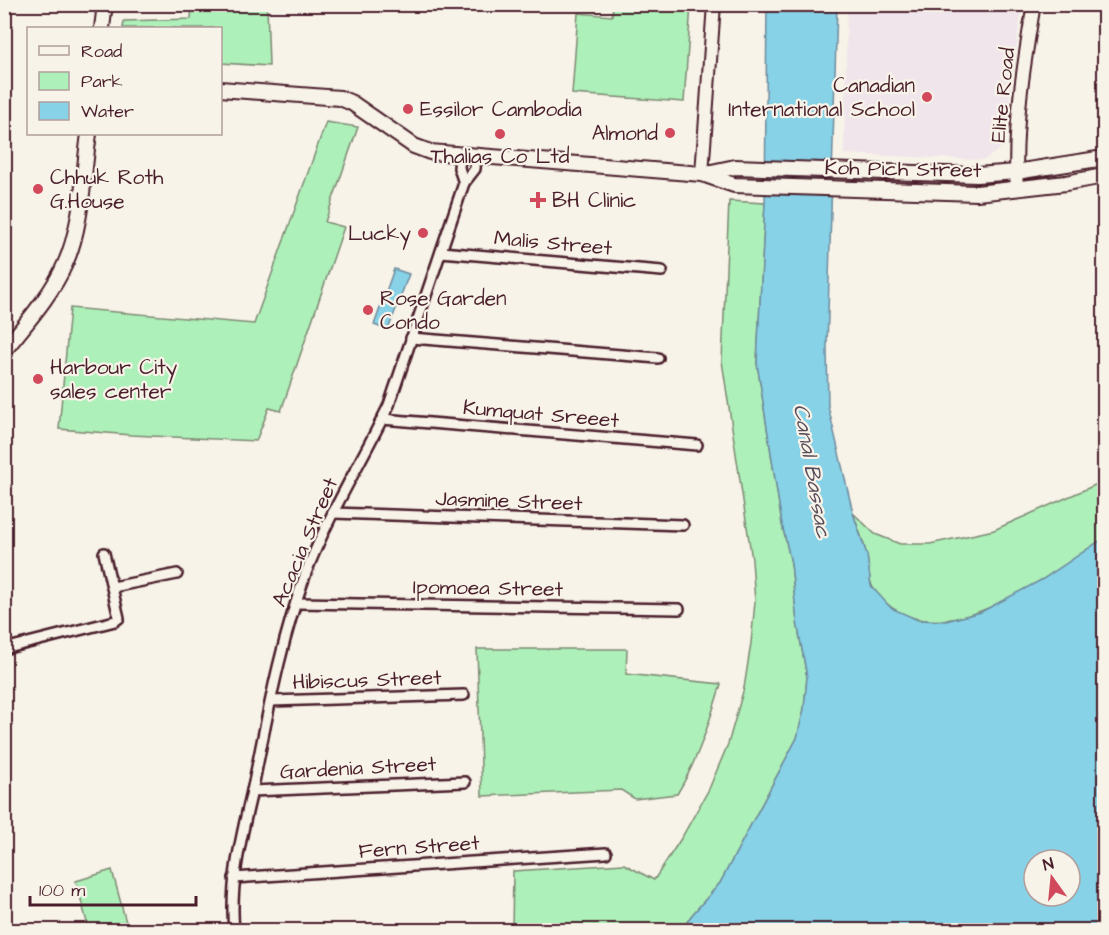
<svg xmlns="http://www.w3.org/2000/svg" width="1109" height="935" viewBox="0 0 1109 935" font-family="'Architects Daughter',sans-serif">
	<rect width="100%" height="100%" fill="#f7f3e8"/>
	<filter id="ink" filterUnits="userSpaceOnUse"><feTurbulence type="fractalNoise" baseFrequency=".0167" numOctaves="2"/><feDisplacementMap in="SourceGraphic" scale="12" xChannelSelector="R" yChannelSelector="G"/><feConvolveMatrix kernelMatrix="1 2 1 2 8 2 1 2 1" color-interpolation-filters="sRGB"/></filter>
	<g filter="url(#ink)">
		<path fill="#f0e5eb" d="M 847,5 L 1022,5 L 1003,147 L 984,160 L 844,154 Z"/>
		<g fill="#aef0b9" stroke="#7c8872" stroke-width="1.5">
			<path d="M 192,5 L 267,5 L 269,66 L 221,63 L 220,28 L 123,28 L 124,21 L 191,19 Z"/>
			<path d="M 613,5 L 691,5 L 684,102 L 572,94 L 578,13 L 612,16 Z"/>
			<path d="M 326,122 L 358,127 L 325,222 L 344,227 L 281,411 L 269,408 L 256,441 L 131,435 L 59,429 L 70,308 L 254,324 Z"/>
			<path d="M 729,201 L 765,203 L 757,363 L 782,524 L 791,563 L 797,622 L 807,677 L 804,709 L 797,738 L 720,883 L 691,916 L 682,930 L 512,930 L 513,871 L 624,864 L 654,880 L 682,837 L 709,789 L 728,744 L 744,688 L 751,643 L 755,602 L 752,560 L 722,361 Z"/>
			<path d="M 1104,481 L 1104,538 C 1048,576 929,670 873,588 C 868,580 869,566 867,557 C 864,542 858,528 853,513 L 875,534 L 900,544 L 930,544 L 994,530 Z"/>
			<path d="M 477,649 L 627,649 L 626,674 L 721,684 C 709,723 698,760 677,794 L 635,799 L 621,790 L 482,796 Z"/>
			<path d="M 112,870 L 127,926 L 112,930 L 89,930 L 76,881 Z"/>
		</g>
		<g fill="#87d2e7" stroke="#6f8a9c" stroke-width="1.5" fill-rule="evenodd">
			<path d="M 767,5 L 837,5 L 827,348 L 828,406 L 853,513 L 867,555 L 871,586 L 891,608 L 918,620 L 946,621 L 981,612 L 1043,579 L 1104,538 L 1104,930 L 682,930 L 691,916 L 720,883 L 797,738 L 804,709 L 807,677 L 797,622 L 791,563 L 782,524 L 757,363 L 765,203 ZM 1034,860 L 1070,860 L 1070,896 L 1034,896 Z"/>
			<path d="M 394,269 L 409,274 L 388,330 L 374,325 Z"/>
		</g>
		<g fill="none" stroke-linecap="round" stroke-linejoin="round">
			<g stroke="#4a1f2b" stroke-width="14">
				<g id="minor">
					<path d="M 460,155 L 459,168 L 464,183"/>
					<path d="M 441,252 L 662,271"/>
					<path d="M 411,338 L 658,358"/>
					<path d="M 382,419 L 697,445"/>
					<path d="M 333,513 L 683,525"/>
					<path d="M 113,587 L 177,574"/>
					<path d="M 296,603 L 679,609"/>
					<path d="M 4,649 L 115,621 L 119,618 L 104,553"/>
					<path d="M 271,701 L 464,695"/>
					<path d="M 252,791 L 465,782"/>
					<path d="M 234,878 L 606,853"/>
					<path d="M 234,930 C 229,880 243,831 254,782 C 268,712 281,640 306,573 C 328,515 362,461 389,405 L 464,183 L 475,169 L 476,156"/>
				</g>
			</g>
			<g stroke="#4a1f2b" stroke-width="16">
				<g id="tertiary">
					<path d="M 702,174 L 714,4"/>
					<path d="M 1017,189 C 1013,131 1024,62 1034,4"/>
				</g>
			</g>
			<g stroke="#4a1f2b" stroke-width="18">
				<g id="secondary">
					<path d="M 102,28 L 105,4"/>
					<path d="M 220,89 L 340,98 L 352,103 L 414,146 L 430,152 L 702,174 L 734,185 L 977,193 L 1066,183 L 1104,176"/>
					<path d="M 702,174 L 735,167 L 977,175 L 1016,172 L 1104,158"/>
					<path d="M 4,351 C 25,324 51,296 65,264 C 82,227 83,175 89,134"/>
				</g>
			</g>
			<use href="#minor" stroke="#f7f3e8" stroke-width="9"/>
			<use href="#tertiary" stroke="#f7f3e8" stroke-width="12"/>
			<use href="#secondary" stroke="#f7f3e8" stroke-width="14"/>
		</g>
	</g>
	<g fill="#d1495b" stroke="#f7f3e8" stroke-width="2">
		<circle cx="927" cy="97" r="6"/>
		<circle cx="408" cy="109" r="6"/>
		<circle cx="670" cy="133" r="6"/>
		<circle cx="500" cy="134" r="6"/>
		<circle cx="38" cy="189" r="6"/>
		<path d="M535 191h6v6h6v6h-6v6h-6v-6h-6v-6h6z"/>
		<circle cx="423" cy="233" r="6"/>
		<circle cx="368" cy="310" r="6"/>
		<circle cx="38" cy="379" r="6"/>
	</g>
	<g text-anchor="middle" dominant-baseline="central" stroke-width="4.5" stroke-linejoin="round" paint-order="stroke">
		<g font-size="21" fill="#4a1f2b" stroke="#f7f3e8" text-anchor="start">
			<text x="915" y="85" text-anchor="end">Canadian<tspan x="915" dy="24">International School</tspan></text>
			<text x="420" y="109">Essilor Cambodia</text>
			<text x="658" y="133" text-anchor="end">Almond</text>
			<text x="500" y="156" text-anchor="middle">Thalias Co Ltd</text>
			<text x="50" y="177">Chhuk Roth<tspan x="50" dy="24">G.House</tspan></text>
			<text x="552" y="200">BH Clinic</text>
			<text x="411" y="233" text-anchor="end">Lucky</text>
			<text x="380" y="298">Rose Garden<tspan x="380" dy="24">Condo</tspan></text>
			<text x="50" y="367">Harbour City<tspan x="50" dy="24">sales center</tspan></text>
		</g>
		<g font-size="21" fill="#4a1f2b" stroke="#f7f3e8">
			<text transform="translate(1003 95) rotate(-84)">Elite Road</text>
			<text transform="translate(903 169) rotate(1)">Koh Pich Street</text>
			<text transform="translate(553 243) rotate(5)">Malis Street</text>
			<text transform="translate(541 414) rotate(5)">Kumquat Sreeet</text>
			<text transform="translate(509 501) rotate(2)">Jasmine Street</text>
			<text transform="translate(305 542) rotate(-67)">Acacia Street</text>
			<text transform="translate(488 588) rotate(1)">Ipomoea Street</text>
			<text transform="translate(367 680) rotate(-2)">Hibiscus Street</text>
			<text transform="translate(358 768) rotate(-3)">Gardenia Street</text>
			<text transform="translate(419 847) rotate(-4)">Fern Street</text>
		</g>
		<g font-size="22" font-style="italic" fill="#594c5a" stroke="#f7f3e8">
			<text transform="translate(812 471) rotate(80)">Canal Bassac</text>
		</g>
	</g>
	<rect width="1109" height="935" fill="none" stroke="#f7f3e8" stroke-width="24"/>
	<rect x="12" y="12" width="1085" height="911" fill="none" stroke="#4a1f2b" stroke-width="2" filter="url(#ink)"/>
	<rect x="27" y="27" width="195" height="108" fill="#f7f3e8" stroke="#b29e9c" stroke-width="1.5"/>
	<rect x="39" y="46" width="30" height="9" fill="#f7f3e8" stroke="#b29e9c" stroke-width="1.5"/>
	<text x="81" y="57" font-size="18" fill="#4a1f2b">Road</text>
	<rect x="39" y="72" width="30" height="18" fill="#aef0b9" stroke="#b29e9c" stroke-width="1.5"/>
	<text x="81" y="87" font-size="18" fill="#4a1f2b">Park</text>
	<rect x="39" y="102" width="30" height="18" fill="#87d2e7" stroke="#b29e9c" stroke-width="1.5"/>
	<text x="81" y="117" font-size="18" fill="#4a1f2b">Water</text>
	<g transform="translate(1052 878) rotate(345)"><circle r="28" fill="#f7f3e8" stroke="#b29e9c" stroke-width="1.5"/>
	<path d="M0-4.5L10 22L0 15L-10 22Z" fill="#d1495b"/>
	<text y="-9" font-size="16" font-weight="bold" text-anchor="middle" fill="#4a1f2b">N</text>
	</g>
	<path d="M30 896v9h166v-9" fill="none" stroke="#4a1f2b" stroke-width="3"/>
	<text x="39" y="896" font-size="18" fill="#4a1f2b" stroke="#f7f3e8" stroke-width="4.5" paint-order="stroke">100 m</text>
</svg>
